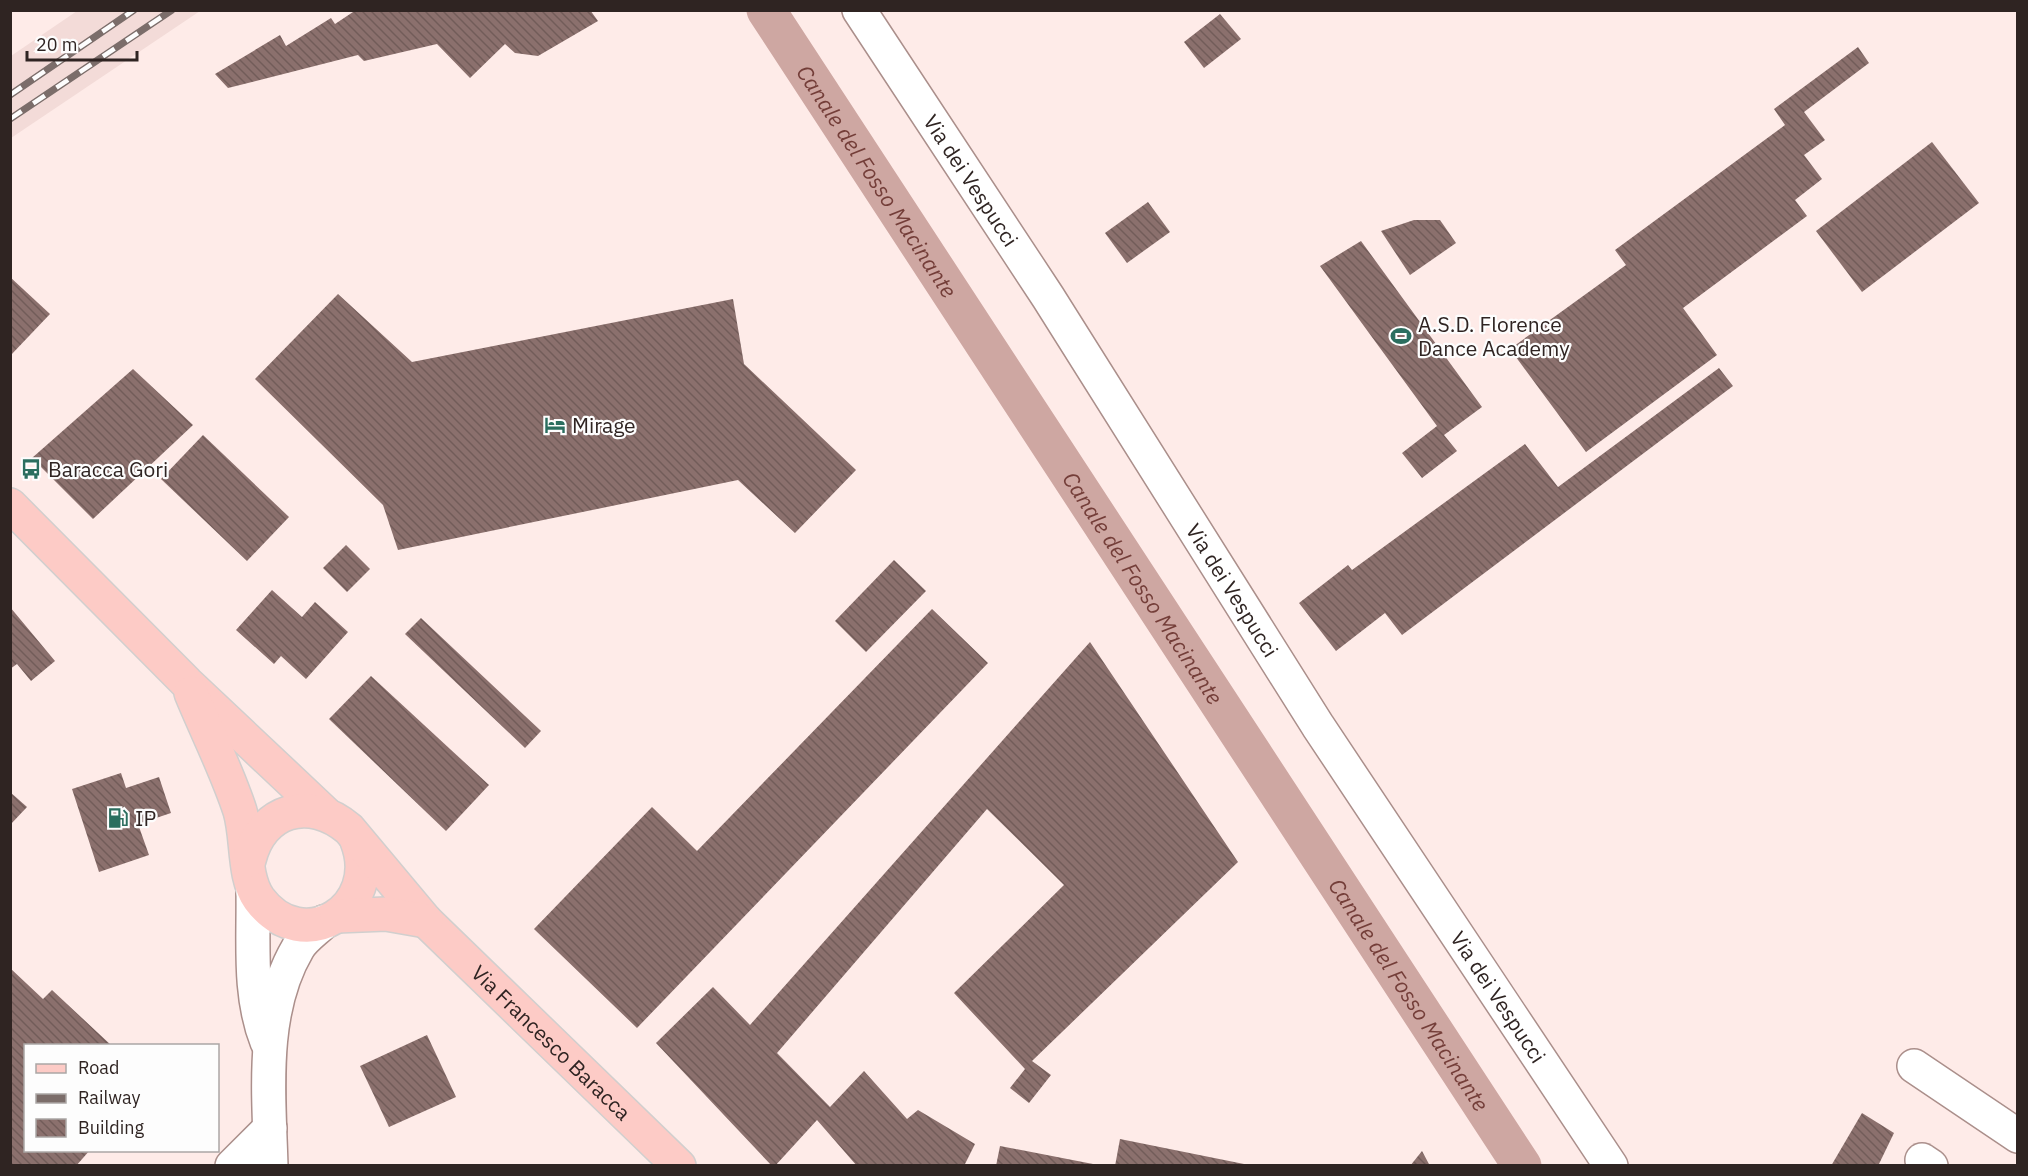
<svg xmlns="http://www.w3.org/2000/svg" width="2028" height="1176" viewBox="0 0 2028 1176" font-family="'IBM Plex Sans',sans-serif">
	<defs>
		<pattern id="building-back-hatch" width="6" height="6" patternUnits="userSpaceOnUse" patternTransform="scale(1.5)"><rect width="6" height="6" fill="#8b706d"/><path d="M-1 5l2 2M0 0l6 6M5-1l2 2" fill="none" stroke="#725c59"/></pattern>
	</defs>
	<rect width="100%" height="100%" fill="#feebe8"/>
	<path fill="#f3dbd8" d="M 77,11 L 200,11 L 11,138 L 11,56 Z"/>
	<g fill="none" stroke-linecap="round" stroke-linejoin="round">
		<path stroke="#cea7a2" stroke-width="39" id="s1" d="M 766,10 L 1522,1166"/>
	</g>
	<g fill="url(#building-back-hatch)">
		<path d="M 356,10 L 590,10 L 598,21 L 538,56 L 515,53 L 505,44 L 470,78 L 437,44 L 364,61 L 358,55 L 228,88 L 215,74 L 280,35 L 286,46 L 331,18 L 335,24 Z"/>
		<path d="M 1220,14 L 1241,39 L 1204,68 L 1184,42 Z"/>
		<path d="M 1858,47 L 1869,63 L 1804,112 L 1825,140 L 1804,155 L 1822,179 L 1795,200 L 1807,216 L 1683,308 L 1717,355 L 1586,452 L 1510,349 L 1626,265 L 1615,250 L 1785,125 L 1774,109 Z"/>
		<path d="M 1932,142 L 1979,203 L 1862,292 L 1816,231 Z"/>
		<path d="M 1148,202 L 1170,232 L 1127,263 L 1105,233 Z"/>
		<path d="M 1414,220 L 1440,220 L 1456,243 L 1410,275 L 1381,231 Z"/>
		<path d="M 1361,241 L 1482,407 L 1444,435 L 1457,451 L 1422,478 L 1402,453 L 1437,426 L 1320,266 Z"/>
		<path d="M 10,277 L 50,314 L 10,356 Z"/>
		<path d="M 338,294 L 412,362 L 733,299 L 744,364 L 856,470 L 795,533 L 738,480 L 398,550 L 383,505 L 255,379 Z"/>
		<path d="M 1719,368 L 1733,386 L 1402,635 L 1385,613 L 1336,651 L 1299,603 L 1348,565 L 1352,570 L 1525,444 L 1558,487 Z"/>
		<path d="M 133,369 L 193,425 L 93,519 L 32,458 Z"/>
		<path d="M 203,435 L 289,517 L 247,561 L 161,479 Z"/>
		<path d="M 346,545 L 370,569 L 347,592 L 323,568 Z"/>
		<path d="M 894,560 L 926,591 L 866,652 L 835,621 Z"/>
		<path d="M 272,590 L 302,617 L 315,602 L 348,632 L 306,679 L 281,656 L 274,664 L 236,630 Z"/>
		<path d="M 10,607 L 55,661 L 31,681 L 17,664 L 10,669 Z"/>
		<path d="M 932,609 L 988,663 L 637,1028 L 534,929 L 652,807 L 697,851 Z"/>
		<path d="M 421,618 L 541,731 L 525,748 L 405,634 Z"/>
		<path d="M 1090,642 L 1238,862 L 1032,1061 L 1051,1075 L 1029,1103 L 1010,1088 L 1025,1069 L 954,993 L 1064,885 L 987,809 L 777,1053 L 830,1107 L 864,1071 L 907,1119 L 918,1110 L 975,1144 L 964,1166 L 857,1166 L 817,1120 L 775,1166 L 772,1166 L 656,1043 L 713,987 L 750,1025 Z"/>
		<path d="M 371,676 L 489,785 L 446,831 L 329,719 Z"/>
		<path d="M 121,773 L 126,788 L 159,777 L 171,813 L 138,824 L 149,855 L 99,872 L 72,789 Z"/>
		<path d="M 10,792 L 27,807 L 10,825 Z"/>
		<path d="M 10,968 L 43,999 L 52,990 L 112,1046 L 26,1046 L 26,1150 L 90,1150 L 76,1166 L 10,1166 Z"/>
		<path d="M 427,1035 L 456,1097 L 389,1127 L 360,1066 Z"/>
		<path d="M 1862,1113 L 1894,1133 L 1878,1166 L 1831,1166 Z"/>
		<path d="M 1120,1139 L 1244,1164 L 1244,1166 L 1115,1166 Z"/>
		<path d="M 1000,1146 L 1093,1164 L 1093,1166 L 996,1166 Z"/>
		<path d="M 1422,1151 L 1430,1166 L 1410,1166 Z"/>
	</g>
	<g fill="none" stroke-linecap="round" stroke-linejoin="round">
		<g stroke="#ab8f8b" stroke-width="36">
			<g id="minor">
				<path id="s2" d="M 859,10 L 1048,297 L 1318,726 L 1611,1166"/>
				<path d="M 253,890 C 254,941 248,994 267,1042"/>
				<path d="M 1914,1066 L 2018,1136"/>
				<path d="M 1922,1160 L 1931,1166"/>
				<path d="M 232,1166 L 270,1128"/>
				<path d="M 271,1166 C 269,1095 260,1012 298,948 C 304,938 316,930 324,922"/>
			</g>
		</g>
		<g stroke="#d1cfce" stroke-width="36">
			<g id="major">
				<path d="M 10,505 L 187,683 L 325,813"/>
				<path d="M 191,693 C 207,732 227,771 240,811 C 248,838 243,877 259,899 C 303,958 383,908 357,841"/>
				<path id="s3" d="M 249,860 C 261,810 309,795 349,829 L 426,921 L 679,1166"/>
				<path d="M 337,916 L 386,914 L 426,921"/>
			</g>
		</g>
		<use href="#minor" stroke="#fff" stroke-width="33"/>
		<use href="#major" stroke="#fdcbc6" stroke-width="33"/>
		<g stroke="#7b6d6a" stroke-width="7">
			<g id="rail">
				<path d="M 10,95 L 134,10"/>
				<path d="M 10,119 L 172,10"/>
			</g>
		</g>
		<use href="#rail" stroke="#fdfdfd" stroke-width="4.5" stroke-dasharray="14" stroke-linecap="butt"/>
	</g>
	<defs>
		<g id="stadium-bare" transform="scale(1.62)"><path d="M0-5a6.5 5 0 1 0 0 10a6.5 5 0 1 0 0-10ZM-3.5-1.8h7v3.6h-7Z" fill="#2b6e5f" stroke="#fdfdfd" stroke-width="2.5" paint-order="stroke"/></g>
		<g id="hotel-bare" transform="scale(1.62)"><path d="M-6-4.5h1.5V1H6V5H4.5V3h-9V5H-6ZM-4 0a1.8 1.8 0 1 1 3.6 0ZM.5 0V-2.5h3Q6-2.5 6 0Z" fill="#2b6e5f" stroke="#fdfdfd" stroke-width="2.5" paint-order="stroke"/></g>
		<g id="bus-bare" transform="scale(1.62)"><path d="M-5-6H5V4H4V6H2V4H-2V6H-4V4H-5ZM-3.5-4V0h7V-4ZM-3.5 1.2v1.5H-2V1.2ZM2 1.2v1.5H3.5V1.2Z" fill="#2b6e5f" stroke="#fdfdfd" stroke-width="2.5" paint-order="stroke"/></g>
		<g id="fuel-bare" transform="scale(1.62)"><path d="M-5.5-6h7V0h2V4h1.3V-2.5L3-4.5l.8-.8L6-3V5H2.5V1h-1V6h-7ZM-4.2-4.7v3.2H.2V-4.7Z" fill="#2b6e5f" stroke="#fdfdfd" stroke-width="2.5" paint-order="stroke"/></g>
	</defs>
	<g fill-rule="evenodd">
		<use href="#stadium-bare" x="1401" y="336"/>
		<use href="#hotel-bare" x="555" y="425"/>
		<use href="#bus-bare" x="31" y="469"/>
		<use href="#fuel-bare" x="118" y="818"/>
	</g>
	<g text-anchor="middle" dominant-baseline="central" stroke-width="4.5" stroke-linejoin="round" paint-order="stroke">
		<g font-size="21" fill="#2f2422" stroke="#fdfdfd">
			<text stroke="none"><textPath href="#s2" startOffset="204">Via dei Vespucci</textPath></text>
			<text stroke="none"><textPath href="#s2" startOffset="690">Via dei Vespucci</textPath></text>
			<text stroke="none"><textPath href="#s2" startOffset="1176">Via dei Vespucci</textPath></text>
			<text stroke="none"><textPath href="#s3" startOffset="424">Via Francesco Baracca</textPath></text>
		</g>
		<g font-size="21" fill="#2f2422" stroke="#fdfdfd" text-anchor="start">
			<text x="1418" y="324">A.S.D. Florence<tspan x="1418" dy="24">Dance Academy</tspan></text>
			<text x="572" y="425">Mirage</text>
			<text x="48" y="469">Baracca Gori</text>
			<text x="135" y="818">IP</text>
		</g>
		<g font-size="22" font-style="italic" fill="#743e39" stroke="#fdfdfd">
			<text stroke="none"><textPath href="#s1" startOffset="204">Canale del Fosso Macinante</textPath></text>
			<text stroke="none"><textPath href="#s1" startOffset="690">Canale del Fosso Macinante</textPath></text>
			<text stroke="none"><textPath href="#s1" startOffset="1176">Canale del Fosso Macinante</textPath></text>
		</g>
	</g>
	<rect width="2028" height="1176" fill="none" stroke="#2f2422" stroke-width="24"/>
	<rect x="24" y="1044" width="195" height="108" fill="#fdfdfd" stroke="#aba6a5" stroke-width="1.5"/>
	<rect x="36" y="1064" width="30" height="9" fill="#fdcbc6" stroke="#aba6a5" stroke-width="1.5"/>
	<text x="78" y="1074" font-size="18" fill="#2f2422">Road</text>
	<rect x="36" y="1094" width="30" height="9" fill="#7b6d6a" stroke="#aba6a5" stroke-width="1.5"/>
	<text x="78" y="1104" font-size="18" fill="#2f2422">Railway</text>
	<rect x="36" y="1119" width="30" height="18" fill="url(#building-back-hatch)" stroke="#aba6a5" stroke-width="1.5"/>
	<text x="78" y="1134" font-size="18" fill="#2f2422">Building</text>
	<path d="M27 51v9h110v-9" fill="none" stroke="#2f2422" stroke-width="3"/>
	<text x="36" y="51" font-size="18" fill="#2f2422" stroke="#fdfdfd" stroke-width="4.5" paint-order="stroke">20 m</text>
</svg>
